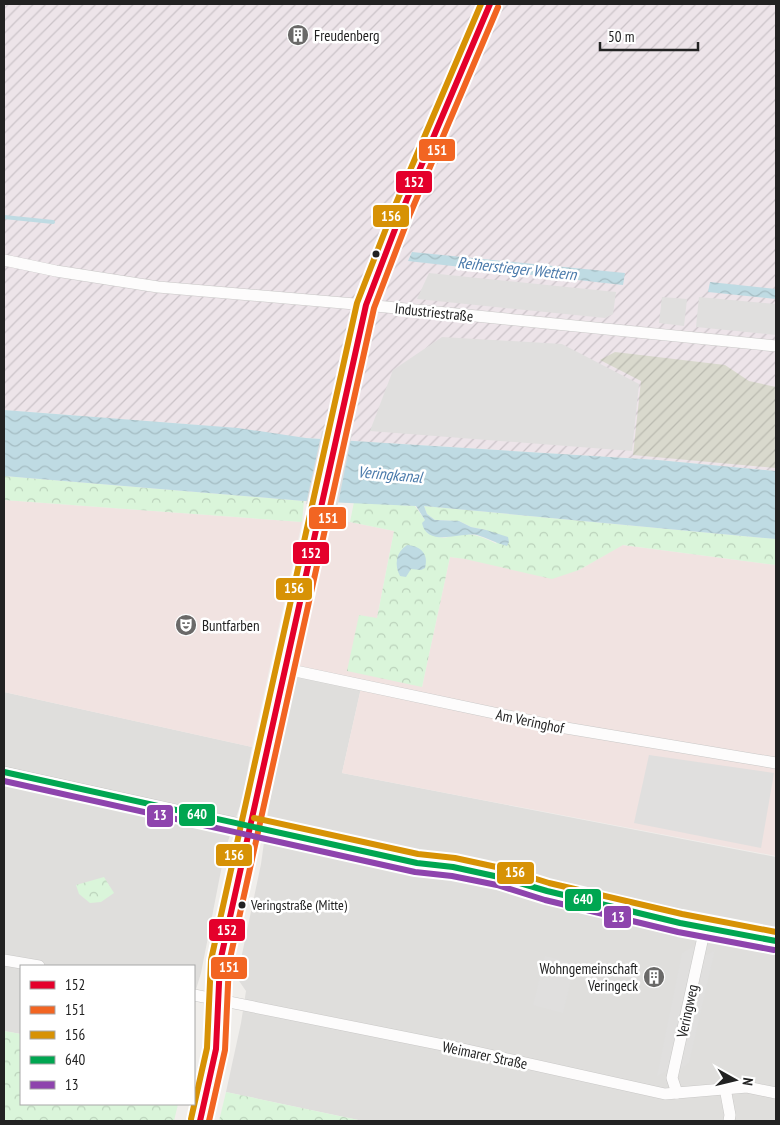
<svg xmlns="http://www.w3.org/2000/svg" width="780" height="1125" viewBox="0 0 780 1125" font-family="'PT Sans Narrow',sans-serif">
	<defs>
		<pattern id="industrial-furrows" width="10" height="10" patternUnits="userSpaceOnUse" patternTransform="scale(1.25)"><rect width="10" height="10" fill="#ede4e9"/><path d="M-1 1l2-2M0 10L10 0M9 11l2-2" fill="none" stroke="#cbc3c8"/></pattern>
		<pattern id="construction-furrows" width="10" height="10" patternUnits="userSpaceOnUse" patternTransform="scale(1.25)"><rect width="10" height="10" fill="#d9d9cd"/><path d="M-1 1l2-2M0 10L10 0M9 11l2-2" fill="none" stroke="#babab0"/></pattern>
		<pattern id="park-crowns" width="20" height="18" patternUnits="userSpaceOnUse" patternTransform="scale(1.25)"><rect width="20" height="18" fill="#daf5da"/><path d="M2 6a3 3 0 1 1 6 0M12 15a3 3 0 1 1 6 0" fill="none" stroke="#bbd2bb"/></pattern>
		<pattern id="water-waves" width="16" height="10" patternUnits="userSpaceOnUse" patternTransform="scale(1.25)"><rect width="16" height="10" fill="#bfdbe3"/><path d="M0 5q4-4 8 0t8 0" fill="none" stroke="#a4bcc2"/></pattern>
	</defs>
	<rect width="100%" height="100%" fill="#f0eeeb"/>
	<g fill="#dfdedc">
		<path d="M 295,675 L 361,688 L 342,773 L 776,857 L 776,1121 L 363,1121 L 226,1092 L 241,1023 L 246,991 L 237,978 L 261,864 L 269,806 Z"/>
		<path d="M 4,692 L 252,747 L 242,800 L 225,850 L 201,973 L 194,996 L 194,966 L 21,966 L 21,1034 L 4,1031 Z"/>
	</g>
	<g fill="#f1e3e1">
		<path d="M 4,500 L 302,522 L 252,747 L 4,692 Z"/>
		<path d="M 335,520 L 350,522 L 394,531 L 377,618 L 422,687 L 450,557 L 579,570 L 622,545 L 776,565 L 776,856 L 342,773 L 361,688 L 295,675 L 327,522 L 334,522 Z"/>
	</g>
	<path fill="url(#industrial-furrows)" d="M 4,4 L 776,4 L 776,471 L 658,460 L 306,438 L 197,425 L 4,410 Z"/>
	<path fill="url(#construction-furrows)" d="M 615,352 L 725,365 L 749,381 L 776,387 L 776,468 L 633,455 L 641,381 L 600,360 Z"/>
	<g fill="url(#park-crowns)">
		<path d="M 4,476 L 304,501 L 302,522 L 4,500 Z"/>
		<path d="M 354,502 L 415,506 L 425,520 L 426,531 C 447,544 447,534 467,534 C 478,535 487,539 497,544 L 486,530 L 471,527 L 459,521 L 435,520 L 427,514 L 424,506 L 776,539 L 776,565 L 623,545 L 579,570 L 552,579 L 465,559 L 450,557 L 422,687 L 347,671 L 359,615 L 377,618 L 394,531 L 350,522 Z"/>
		<path d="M 104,877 L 114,893 L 101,902 L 90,903 L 79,894 L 76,885 Z"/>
		<path d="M 4,1031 L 21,1034 L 21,1104 L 178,1104 L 174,1121 L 4,1121 Z"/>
		<path d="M 226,1092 L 363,1121 L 219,1121 Z"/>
	</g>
	<g fill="#e0dfde">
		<path d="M 429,273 L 616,292 L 613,314 L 605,318 L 417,299 Z"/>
		<path d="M 662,297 L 687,299 L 684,326 L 659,323 Z"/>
		<path d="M 699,297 L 776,304 L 776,335 L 696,327 Z"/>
		<path d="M 442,337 L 562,344 L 639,384 L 632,451 L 370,431 L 393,370 Z"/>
		<path d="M 649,755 L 774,773 L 761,848 L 634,823 Z"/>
		<path d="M 695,946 L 668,1070 L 657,1076 L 682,953 Z"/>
		<path d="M 715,950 L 689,1063 L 679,1070 L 703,957 Z"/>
		<path d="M 545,956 L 575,964 L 563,1013 L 533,1005 Z"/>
	</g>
	<g fill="url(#water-waves)">
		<path d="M 412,252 L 625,273 L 623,285 L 408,261 Z"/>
		<path d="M 710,282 L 776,289 L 776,299 L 708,292 Z"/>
		<path d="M 4,410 L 238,428 L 306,438 L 658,460 L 776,471 L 776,539 L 424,506 L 427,514 L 435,520 L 459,521 L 471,527 L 486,530 L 508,537 L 509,542 L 507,546 C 496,543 487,538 477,535 C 461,532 427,548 422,523 L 425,520 L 416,506 L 304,501 L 4,476 Z"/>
		<path d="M 407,545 C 421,546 429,554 425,568 L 421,570 L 411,569 L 406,577 L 400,576 C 394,565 396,552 407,545 Z"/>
	</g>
	<path fill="#dedddd" d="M 322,431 L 352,434 L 337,509 L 306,504 Z"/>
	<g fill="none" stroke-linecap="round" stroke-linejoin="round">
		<path stroke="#bfdbe3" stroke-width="4" d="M 4,217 L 53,222"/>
		<g stroke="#c9c8c7" stroke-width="12">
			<g id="street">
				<path d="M 4,260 L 56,271 L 158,287 L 366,305 L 776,346"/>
				<path d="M 286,669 L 560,727 L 776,763"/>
				<path d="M 4,772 L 417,863 L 453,867 L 499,877 L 547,891 L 680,923 L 776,941"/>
				<path d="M 4,960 L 39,966"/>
				<path d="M 194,995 L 453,1047 L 665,1094 L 747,1087 L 776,1093"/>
				<path d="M 725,1088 L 730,1115 L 729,1121"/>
				<path d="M 677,1093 L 672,1078 L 705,928"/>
			</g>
		</g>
		<g stroke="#999a82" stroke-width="18">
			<path id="secondary" d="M 200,1121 L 216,1049 L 220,962 L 366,305 L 402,211 L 490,4"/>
		</g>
		<use href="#street" stroke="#fdfcfc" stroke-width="11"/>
		<use href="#secondary" stroke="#f4f4ed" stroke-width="16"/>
		<g stroke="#fff" stroke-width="10">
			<path id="bus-1" d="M 200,1121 L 216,1049 L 220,962 L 366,305 L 402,211 L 490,4"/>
		</g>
		<g stroke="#fff" stroke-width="10">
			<path id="bus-2" d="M 209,1121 L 225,1050 L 229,963 L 374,308 L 410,214 L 498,7"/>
		</g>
		<g stroke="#fff" stroke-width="10">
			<g id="bus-3">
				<path d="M 254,818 L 418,854 L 455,858 L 501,868 L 549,883 L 682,914 L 776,932"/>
				<path d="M 191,1119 L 207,1048 L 211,960 L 357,303 L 394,208 L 481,4"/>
			</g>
		</g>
		<g stroke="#fff" stroke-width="10">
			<path id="bus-4" d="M 4,772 L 417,863 L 453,867 L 499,877 L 547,891 L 680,923 L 776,941"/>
		</g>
		<g stroke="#fff" stroke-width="10">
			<path id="bus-5" d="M 4,781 L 415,872 L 452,876 L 497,885 L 545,900 L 678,932 L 774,950"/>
		</g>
		<use href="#bus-1" stroke="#e4002b" stroke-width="6"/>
		<use href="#bus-2" stroke="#f26522" stroke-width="6"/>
		<use href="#bus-3" stroke="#d79205" stroke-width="6"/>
		<use href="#bus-4" stroke="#00a651" stroke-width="6"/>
		<use href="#bus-5" stroke="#8e44ad" stroke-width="6"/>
	</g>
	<defs>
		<g id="building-disc" transform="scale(1.125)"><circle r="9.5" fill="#6a6968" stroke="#fff"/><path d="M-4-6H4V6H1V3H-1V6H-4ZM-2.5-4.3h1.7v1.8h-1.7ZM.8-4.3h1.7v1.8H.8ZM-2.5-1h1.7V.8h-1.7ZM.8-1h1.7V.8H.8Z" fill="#fff"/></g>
		<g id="theatre-disc" transform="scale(1.125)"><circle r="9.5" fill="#6a6968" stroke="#fff"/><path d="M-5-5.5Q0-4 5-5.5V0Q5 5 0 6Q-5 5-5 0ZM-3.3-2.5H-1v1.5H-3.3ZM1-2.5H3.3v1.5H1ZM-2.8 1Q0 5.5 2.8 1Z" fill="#fff"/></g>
	</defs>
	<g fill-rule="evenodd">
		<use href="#building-disc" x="298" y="35"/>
		<use href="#theatre-disc" x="186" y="625"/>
		<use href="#building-disc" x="654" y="977"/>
	</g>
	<g fill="#222" stroke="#fff" stroke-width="2">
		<circle cx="376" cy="254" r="4.5"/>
		<circle cx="242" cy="905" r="4.5"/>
	</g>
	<g text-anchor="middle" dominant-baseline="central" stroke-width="5" stroke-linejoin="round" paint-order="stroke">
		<g font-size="14" fill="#222" stroke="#fff" text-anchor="start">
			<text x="251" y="905">Veringstraße (Mitte)</text>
		</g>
		<g font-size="15" fill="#222" stroke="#fff" text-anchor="start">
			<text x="314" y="35">Freudenberg</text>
			<text x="202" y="625">Buntfarben</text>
			<text x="638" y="968" text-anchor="end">Wohngemeinschaft<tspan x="638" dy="17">Veringeck</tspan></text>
		</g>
		<g font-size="15" fill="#222" stroke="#fff">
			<text transform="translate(434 312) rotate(6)">Industriestraße</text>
			<text transform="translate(530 721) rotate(12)">Am Veringhof</text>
			<text transform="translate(687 1011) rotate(-78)">Veringweg</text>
			<text transform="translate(485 1055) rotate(12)">Weimarer Straße</text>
		</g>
		<g font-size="16" font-style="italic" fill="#4a7aab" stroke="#fff">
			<text transform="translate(517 268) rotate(6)">Reiherstieger Wettern</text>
			<text transform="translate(390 474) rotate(5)">Veringkanal</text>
		</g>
	</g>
	<g stroke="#fff" stroke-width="2">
		<rect x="418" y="138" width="38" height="24" rx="5" fill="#f26522"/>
		<rect x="395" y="170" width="38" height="24" rx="5" fill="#e4002b"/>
		<rect x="372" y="204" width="38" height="24" rx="5" fill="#d79205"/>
		<rect x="308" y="506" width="39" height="24" rx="5" fill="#f26522"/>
		<rect x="292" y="541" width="38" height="24" rx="5" fill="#e4002b"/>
		<rect x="275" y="577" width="38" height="24" rx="5" fill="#d79205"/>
		<rect x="178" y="803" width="38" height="24" rx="5" fill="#00a651"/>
		<rect x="146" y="804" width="28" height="24" rx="5" fill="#8e44ad"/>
		<rect x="215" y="843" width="38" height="24" rx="5" fill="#d79205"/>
		<rect x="496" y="861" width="39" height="24" rx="5" fill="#d79205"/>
		<rect x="564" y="888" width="38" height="24" rx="5" fill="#00a651"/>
		<rect x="603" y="905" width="29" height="24" rx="5" fill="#8e44ad"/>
		<rect x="208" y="918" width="38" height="24" rx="5" fill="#e4002b"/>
		<rect x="210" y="956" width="38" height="24" rx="5" fill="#f26522"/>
	</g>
	<g font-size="14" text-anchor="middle" font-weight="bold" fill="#fff">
		<text x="437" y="155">151</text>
		<text x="414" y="187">152</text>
		<text x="391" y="221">156</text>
		<text x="328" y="523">151</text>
		<text x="311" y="558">152</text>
		<text x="294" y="593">156</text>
		<text x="197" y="819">640</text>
		<text x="160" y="820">13</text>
		<text x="234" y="860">156</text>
		<text x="515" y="877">156</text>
		<text x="583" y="904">640</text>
		<text x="618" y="922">13</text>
		<text x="227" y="935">152</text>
		<text x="229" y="972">151</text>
	</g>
	<rect width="780" height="1125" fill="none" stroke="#222222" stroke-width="10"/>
	<rect x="20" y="965" width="175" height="140" fill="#ffffff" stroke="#a7a7a7"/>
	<rect x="30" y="981" width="25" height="8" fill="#e4002b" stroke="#a7a7a7"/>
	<text x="65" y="990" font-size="15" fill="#222222">152</text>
	<rect x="30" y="1006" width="25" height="8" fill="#f26522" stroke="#a7a7a7"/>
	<text x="65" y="1015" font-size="15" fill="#222222">151</text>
	<rect x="30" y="1031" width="25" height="8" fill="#d79205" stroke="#a7a7a7"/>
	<text x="65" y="1040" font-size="15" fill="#222222">156</text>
	<rect x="30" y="1056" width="25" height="8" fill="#00a651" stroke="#a7a7a7"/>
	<text x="65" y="1065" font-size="15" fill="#222222">640</text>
	<rect x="30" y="1081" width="25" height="8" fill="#8e44ad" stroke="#a7a7a7"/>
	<text x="65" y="1090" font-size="15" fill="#222222">13</text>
	<g transform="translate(735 1080) rotate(98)" stroke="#ffffff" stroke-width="4" paint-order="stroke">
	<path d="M0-4L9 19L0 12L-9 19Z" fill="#222222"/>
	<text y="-8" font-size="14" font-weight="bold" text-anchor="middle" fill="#222222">N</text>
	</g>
	<path d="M600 42v8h98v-8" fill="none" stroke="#222222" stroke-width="2.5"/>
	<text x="608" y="42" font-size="15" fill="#222222" stroke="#ffffff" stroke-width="4" paint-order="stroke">50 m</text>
</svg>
